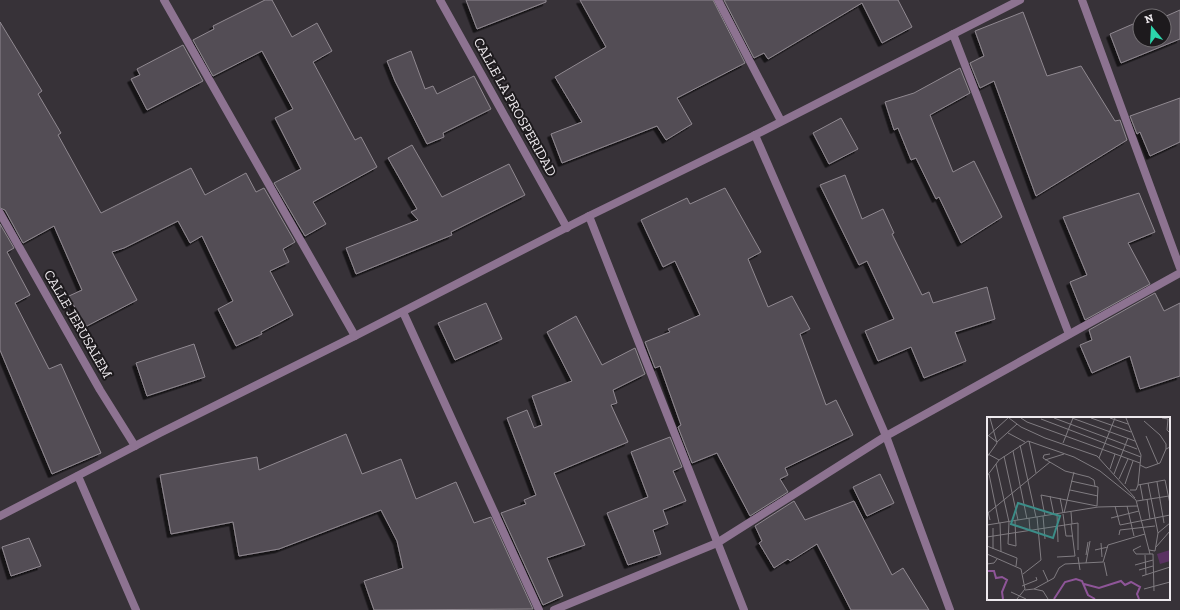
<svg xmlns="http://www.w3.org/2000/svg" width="1180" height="610" viewBox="0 0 1180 610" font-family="'Zilla Slab',serif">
	<defs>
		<filter id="shadow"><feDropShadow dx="-3.5" dy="3.5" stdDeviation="0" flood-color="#0009"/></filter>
	</defs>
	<rect width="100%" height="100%" fill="#373238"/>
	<g fill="#534d54" stroke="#908991" filter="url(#shadow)">
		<path d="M 265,0 L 272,0 L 292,37 L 317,23 L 332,51 L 313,62 L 355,140 L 361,137 L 377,167 L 313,202 L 326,224 L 305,236 L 274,183 L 301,169 L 275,118 L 293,109 L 262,51 L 213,76 L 193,40 L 214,29 L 213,26 Z"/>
		<path d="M 466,0 L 546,0 L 546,2 L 477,29 Z"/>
		<path d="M 580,0 L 713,0 L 745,63 L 677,98 L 692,124 L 666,140 L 657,126 L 562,163 L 551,134 L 582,122 L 555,77 L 606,47 Z"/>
		<path d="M 724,0 L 898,0 L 912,27 L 882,43 L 862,3 L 768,59 L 764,53 L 754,58 Z"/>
		<path d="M 1180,10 L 1180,39 L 1121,63 L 1110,34 L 1140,21 L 1140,40 L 1164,40 L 1164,17 Z"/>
		<path d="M 1023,12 L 1047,76 L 1081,66 L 1115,121 L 1120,120 L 1127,140 L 1036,196 L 994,81 L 980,88 L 970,63 L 984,56 L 975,31 Z"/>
		<path d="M 0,22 L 42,91 L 38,94 L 61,133 L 58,135 L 101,213 L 191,168 L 205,195 L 246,173 L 256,192 L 264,188 L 295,242 L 283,249 L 289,262 L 270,271 L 293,315 L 261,332 L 262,334 L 236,346 L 218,309 L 233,301 L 202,236 L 190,243 L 178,221 L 124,248 L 112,252 L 137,300 L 85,327 L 69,296 L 82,290 L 54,226 L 23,243 L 5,210 L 0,208 Z"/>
		<path d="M 183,45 L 203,81 L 147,110 L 131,79 L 140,75 L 137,69 Z"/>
		<path d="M 411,51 L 425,89 L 433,86 L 437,94 L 474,76 L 491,109 L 443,133 L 444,137 L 427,144 L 395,81 L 387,61 Z"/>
		<path d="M 960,68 L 970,93 L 930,115 L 953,172 L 974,161 L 1002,217 L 961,243 L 939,197 L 936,199 L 916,158 L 911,160 L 898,128 L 894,130 L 885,102 L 914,93 Z"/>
		<path d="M 1180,98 L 1180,142 L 1150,156 L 1140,132 L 1137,134 L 1130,116 Z"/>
		<path d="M 841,118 L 858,149 L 829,164 L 813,133 Z"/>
		<path d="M 412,145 L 442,197 L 509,164 L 525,195 L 451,232 L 452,235 L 356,274 L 346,248 L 418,220 L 411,212 L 417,209 L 388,158 Z"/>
		<path d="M 845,175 L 862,219 L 883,209 L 894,233 L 892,234 L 922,295 L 929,292 L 933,303 L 987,287 L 995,319 L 955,332 L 966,361 L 924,378 L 911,347 L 878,361 L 865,331 L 894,319 L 867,261 L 859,265 L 820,185 Z"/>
		<path d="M 725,188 L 761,252 L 748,259 L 768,307 L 792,296 L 810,329 L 800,334 L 826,405 L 836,400 L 853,435 L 785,468 L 788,475 L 780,479 L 788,492 L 750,516 L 717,453 L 692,463 L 678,427 L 681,425 L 660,366 L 655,368 L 645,342 L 670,332 L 668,329 L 700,315 L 675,261 L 663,267 L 641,220 L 687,198 L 690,204 Z"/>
		<path d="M 1139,193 L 1155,232 L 1128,243 L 1150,284 L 1085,320 L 1070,282 L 1087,275 L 1063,217 Z"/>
		<path d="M 0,224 L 14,248 L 7,252 L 30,295 L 15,303 L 49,369 L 61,364 L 101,453 L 52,474 L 0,350 Z"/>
		<path d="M 1155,293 L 1164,311 L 1180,303 L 1180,376 L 1140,389 L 1130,356 L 1092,373 L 1080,345 L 1092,340 L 1089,330 Z"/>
		<path d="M 486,303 L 502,339 L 455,360 L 438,323 Z"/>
		<path d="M 576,316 L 602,365 L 635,348 L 645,374 L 613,390 L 617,403 L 611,405 L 628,442 L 554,473 L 585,545 L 547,558 L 563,596 L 543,605 L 501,513 L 526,504 L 524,500 L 536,495 L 507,418 L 527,410 L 534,428 L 542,425 L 532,396 L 572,381 L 547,332 Z"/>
		<path d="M 194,344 L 205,377 L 147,396 L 136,363 Z"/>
		<path d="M 346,434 L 362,474 L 401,459 L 416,499 L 456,482 L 474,523 L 491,517 L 533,609 L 374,610 L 364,581 L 403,568 L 397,541 L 381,510 L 279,549 L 239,556 L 233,522 L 171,534 L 160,475 L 257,457 L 259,470 Z"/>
		<path d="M 670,437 L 682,467 L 673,471 L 686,501 L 663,510 L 668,524 L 653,530 L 661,554 L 628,565 L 607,513 L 648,497 L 631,452 Z"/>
		<path d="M 880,474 L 894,503 L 867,516 L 853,487 Z"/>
		<path d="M 794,501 L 805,520 L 854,501 L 892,575 L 903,568 L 929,610 L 851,610 L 817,544 L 790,561 L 788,559 L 774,568 L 759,543 L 762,541 L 755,526 Z"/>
		<path d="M 29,538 L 41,566 L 11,576 L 2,547 Z"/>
	</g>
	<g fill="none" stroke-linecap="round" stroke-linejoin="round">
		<g stroke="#8d7391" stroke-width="8">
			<path d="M 164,0 L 355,336"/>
			<path d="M 440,0 L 567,228"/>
			<path d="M 718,0 L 781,121"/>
			<path d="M 1082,0 L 1180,268"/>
			<path d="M 953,34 L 1069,334"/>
			<path d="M 755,135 L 886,436 L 950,610"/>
			<path d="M 0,213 L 100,390 L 135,446"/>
			<path d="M 589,216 L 744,610"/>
			<path d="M 403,312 L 539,610"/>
			<path d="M 78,476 L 136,610"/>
			<path d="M 0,516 L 160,433 L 355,336 L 589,216 L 755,135 L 1020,0"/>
			<path d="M 554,610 L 717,543 L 886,436 L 1180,273"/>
		</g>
	</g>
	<g text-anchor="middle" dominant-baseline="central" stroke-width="4" stroke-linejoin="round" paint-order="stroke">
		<g font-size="14" fill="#eeeaee" stroke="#1d1a1d">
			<text transform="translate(515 107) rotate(61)">CALLE LA PROSPERIDAD</text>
			<text transform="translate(78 324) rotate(60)">CALLE JERUSALEM</text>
		</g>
	</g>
	<g transform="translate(987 417)">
		<rect width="183" height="183" fill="#373238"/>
		<path d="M 183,133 L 183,144 L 173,147 L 170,137 Z" fill="#5a3262"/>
		<path fill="none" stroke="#8e5598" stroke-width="2" d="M 0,154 L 7,154 L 9,161 L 15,160 L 20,163 L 15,175 L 16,182M 97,167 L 112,171 L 134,164 L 138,168 L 144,165 L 153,170 L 150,177 L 152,182M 67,182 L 78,165 L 89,162 L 95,164 L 101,178 L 108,182"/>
		<path fill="none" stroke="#807c81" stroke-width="1" d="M 22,1 L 34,10 L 58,21 L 110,39 L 148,81M 34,1 L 40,5 L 153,46M 67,1 L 150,32M 85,1 L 148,24M 104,1 L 144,15M 123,1 L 141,7M 139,1 L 154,38 L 151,68 L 149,73 L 143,73M 175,1 L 181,2 L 180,13 L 183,16M 54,2 L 154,40M 157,4 L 173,18 L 179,27 L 179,32M 21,16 L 38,25M 2,19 L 10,25 L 30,7M 159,19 L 171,47M 0,20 L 21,1M 42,24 L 49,56M 76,26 L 86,1M 33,28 L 49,100M 26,34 L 40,102M 1,37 L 12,43M 63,37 L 57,38 L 56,41 L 78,54 L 102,60 L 107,63 L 108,69M 17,39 L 31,103M 0,40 L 10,26 L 3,1M 112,41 L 128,1M 58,43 L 77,37M 9,47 L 22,105 L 21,127 L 29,129 L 28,104M 153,48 L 159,51 L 173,46 L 179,32 L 183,30M 123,52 L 128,37M 2,57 L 12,106M 127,57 L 141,21M 0,59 L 12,43 L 41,24 L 87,40 L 113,54 L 149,83 L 163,137M 132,62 L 141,42M 84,64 L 111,70 L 110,89M 170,65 L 177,106M 161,66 L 171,116M 138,67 L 146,44M 153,67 L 156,83M 151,68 L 178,63 L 183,87M 83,73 L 111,79M 63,79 L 67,98M 73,81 L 76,96M 160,82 L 163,102M 150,84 L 182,79M 128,89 L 133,108 L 183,98M 140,89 L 147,119M 0,91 L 3,103M 84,95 L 85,107M 1,96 L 63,45M 77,96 L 87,55M 70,97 L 71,125M 76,97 L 79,119 L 86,119M 56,99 L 58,122M 58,99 L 54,78 L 110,89M 42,101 L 43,114M 124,101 L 152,94M 13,106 L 14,135M 0,108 L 111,90 L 151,89M 132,118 L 133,113 L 168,109M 0,120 L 91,106 L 91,133M 114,126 L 115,140M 0,129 L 30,141 L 29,149M 154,129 L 146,133 L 149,137 L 166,137 L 167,174M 169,130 L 183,114M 6,132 L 6,111M 108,133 L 121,130M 162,133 L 168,134 L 171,116 L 183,106M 0,137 L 34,152 L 38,172 L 30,182M 99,138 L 101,125M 158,138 L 159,158M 70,140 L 88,139 L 84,107M 91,140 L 93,153M 117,145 L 120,159M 99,146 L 103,124M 0,147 L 7,146 L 10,142M 148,148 L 166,143M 56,153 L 61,164M 152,153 L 166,149M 36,157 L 54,143 L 50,100M 155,159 L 183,150M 35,169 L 50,163 L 49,160M 47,172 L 56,174 L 61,182M 157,172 L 183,165M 38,173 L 47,172 L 67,161 L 72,151 L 78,147 L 116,145 L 121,128 L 158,117M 24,175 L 39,182"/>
		<path fill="#3c8d88" fill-opacity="0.15" stroke="#3c8d88" stroke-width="2" d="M 31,86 L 73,99 L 66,121 L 24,107 Z"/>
		<rect width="183" height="183" fill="none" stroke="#eeeaee" stroke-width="2"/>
	</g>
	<g transform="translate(1152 28) rotate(342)"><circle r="19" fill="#1d1a1d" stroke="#716d71"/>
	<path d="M0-3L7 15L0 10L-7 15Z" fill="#2cd5ab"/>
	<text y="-6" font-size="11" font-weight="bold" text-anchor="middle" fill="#eeeaee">N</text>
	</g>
</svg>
